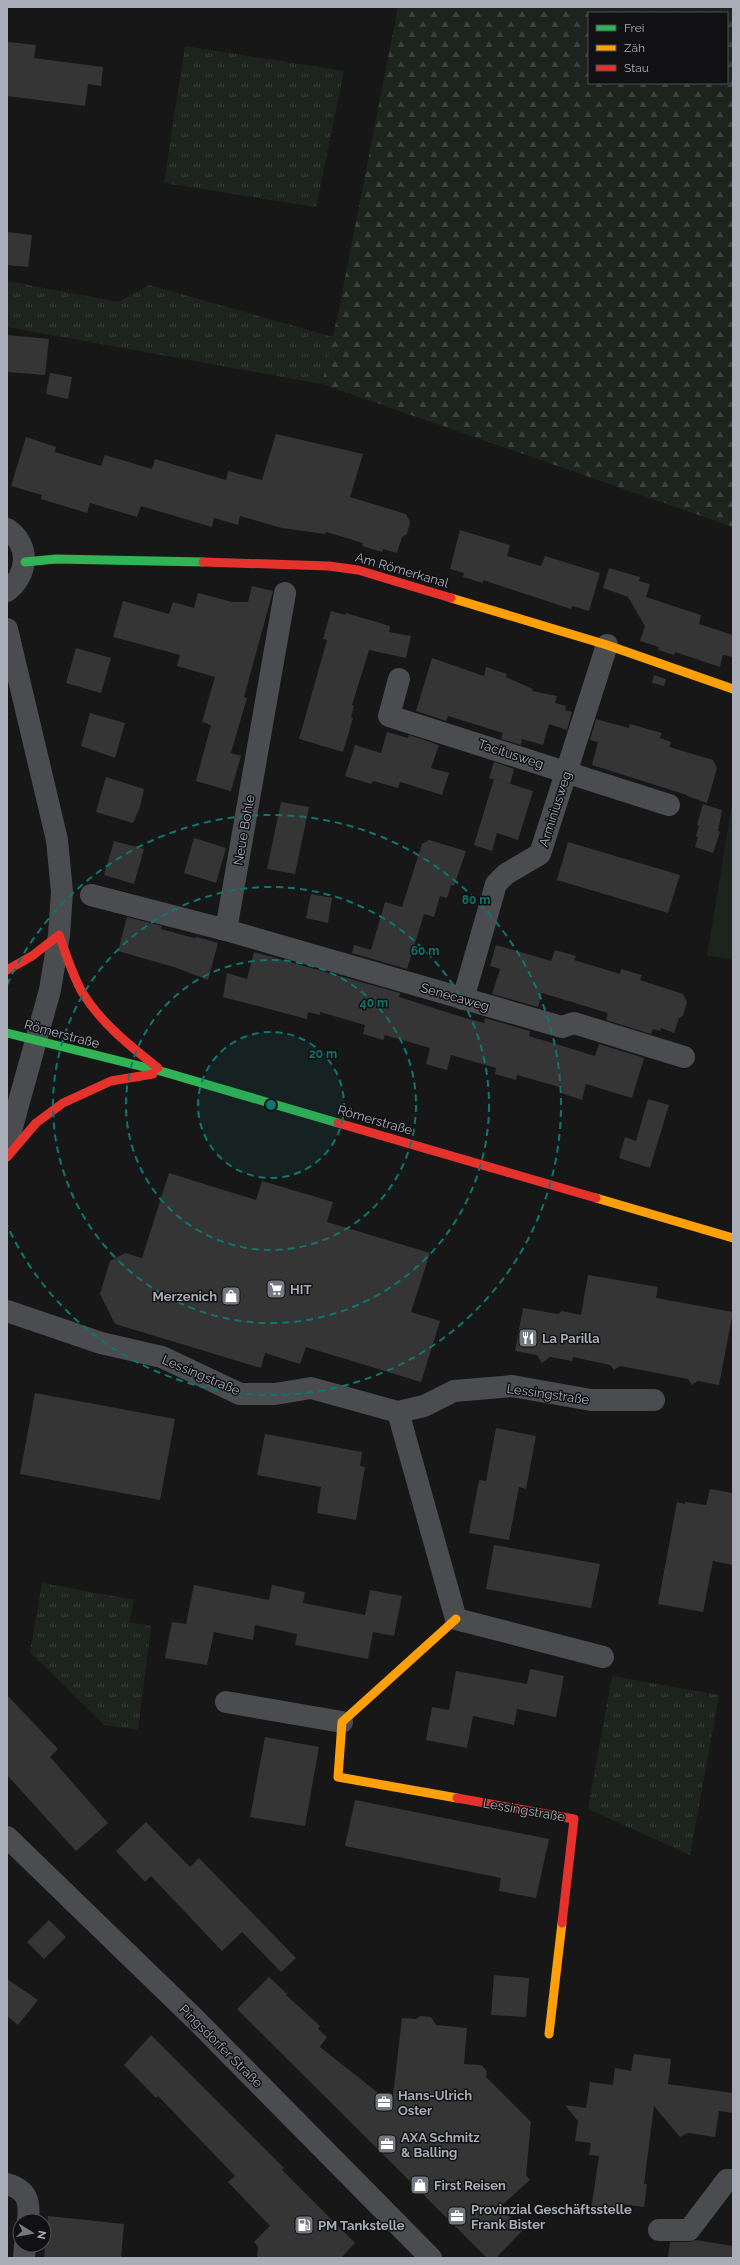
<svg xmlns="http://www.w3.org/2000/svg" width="740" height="2265" viewBox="0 0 740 2265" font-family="Raleway,sans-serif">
	<defs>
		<pattern id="grass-tufts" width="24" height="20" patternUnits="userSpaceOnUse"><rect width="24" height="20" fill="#1d241e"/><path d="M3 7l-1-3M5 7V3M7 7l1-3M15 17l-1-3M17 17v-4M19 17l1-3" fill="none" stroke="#3b413d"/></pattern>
		<pattern id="forest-firs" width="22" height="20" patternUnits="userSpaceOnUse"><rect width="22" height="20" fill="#1d241e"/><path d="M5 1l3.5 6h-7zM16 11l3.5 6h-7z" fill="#3b413d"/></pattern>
	</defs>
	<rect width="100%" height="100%" fill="#171717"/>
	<g fill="url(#grass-tufts)">
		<path d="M 185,46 L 344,71 L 316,207 L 164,183 Z"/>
		<path d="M 7,281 L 118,302 L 149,285 L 333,337 L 322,384 L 7,327 Z"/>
		<path d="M 42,1583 L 134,1600 L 129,1622 L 151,1626 L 138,1730 L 104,1725 L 30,1652 Z"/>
		<path d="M 612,1676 L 719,1695 L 690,1855 L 588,1809 Z"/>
	</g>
	<path fill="url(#forest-firs)" fill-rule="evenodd" d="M 398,7 L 733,7 L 733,527 L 322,384 L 339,309 ZM 589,13 L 727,13 L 727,83 L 589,83 Z"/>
	<path fill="#1d241e" d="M 733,798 L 733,959 L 707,956 Z"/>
	<g fill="#353536">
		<path d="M 9,42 L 36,45 L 34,58 L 103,67 L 101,86 L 88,84 L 85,106 L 7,96 L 7,43 Z"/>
		<path d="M 7,232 L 32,235 L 28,267 L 7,265 Z"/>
		<path d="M 7,335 L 49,339 L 45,375 L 7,372 Z"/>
		<path d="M 50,373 L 72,377 L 68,399 L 46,394 Z"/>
		<path d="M 276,434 L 363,454 L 350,497 L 406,514 L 410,522 L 407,534 L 402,537 L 397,553 L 383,549 L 382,552 L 362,546 L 363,543 L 326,532 L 325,534 L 282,528 L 240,516 L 238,525 L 214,518 L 212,527 L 141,506 L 137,517 L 90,503 L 87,513 L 41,499 L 42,495 L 11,486 L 26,437 L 56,447 L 55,452 L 101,466 L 105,455 L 152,469 L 155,459 L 226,480 L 228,471 L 262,480 Z"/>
		<path d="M 460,530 L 510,545 L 507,556 L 541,566 L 545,556 L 600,573 L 589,611 L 572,606 L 571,609 L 483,580 L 483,583 L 463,577 L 464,573 L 450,569 Z"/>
		<path d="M 609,568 L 640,577 L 639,581 L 650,584 L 646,597 L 701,615 L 699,624 L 733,635 L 733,657 L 723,655 L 720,667 L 675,652 L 674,655 L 658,650 L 659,647 L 640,641 L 645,626 L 628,597 L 603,588 Z"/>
		<path d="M 252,586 L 273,591 L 244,697 L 247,698 L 231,753 L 241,756 L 231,791 L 196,781 L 211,725 L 202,722 L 215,677 L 177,666 L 180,655 L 113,637 L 123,601 L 169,614 L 173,602 L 194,608 L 198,593 L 232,602 L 248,602 Z"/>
		<path d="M 331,611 L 345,615 L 346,613 L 390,626 L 389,632 L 411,636 L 406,658 L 369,650 L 352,705 L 354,706 L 351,717 L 353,718 L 343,752 L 299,739 L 327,640 L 323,639 Z"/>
		<path d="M 76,648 L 111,658 L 101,693 L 66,683 Z"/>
		<path d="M 432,658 L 484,676 L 486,667 L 507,674 L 506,677 L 533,689 L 532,691 L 557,696 L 555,703 L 566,706 L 565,710 L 572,712 L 567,730 L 549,724 L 543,745 L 522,739 L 521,745 L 501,739 L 503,733 L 448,716 L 446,721 L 416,711 Z"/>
		<path d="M 654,675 L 666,679 L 664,686 L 652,683 Z"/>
		<path d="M 90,713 L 125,723 L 115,758 L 81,746 Z"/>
		<path d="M 596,719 L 629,728 L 630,724 L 662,733 L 660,738 L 671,742 L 669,747 L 713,760 L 717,768 L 707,803 L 687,796 L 687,795 L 592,765 L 598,742 L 590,740 Z"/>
		<path d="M 387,732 L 408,738 L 409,735 L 439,745 L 431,768 L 449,773 L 442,795 L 400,782 L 398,788 L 373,781 L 371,784 L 345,776 L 355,745 L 381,753 Z"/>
		<path d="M 494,762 L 514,769 L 510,784 L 489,778 Z"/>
		<path d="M 106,777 L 144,789 L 140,807 L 133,823 L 96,812 Z"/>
		<path d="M 494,779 L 533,791 L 518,840 L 497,833 L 492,851 L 474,845 Z"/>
		<path d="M 281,802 L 309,807 L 295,874 L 267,869 Z"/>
		<path d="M 703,804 L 722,810 L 718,831 L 720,832 L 713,853 L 695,847 L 698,837 L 696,836 L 699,826 L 697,825 Z"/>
		<path d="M 194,838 L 226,848 L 216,883 L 184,873 Z"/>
		<path d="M 429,840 L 466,851 L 454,886 L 451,885 L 447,898 L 440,896 L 434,917 L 424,914 L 407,969 L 352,953 L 354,945 L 371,950 L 385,902 L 402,907 L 422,844 Z"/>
		<path d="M 114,841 L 144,849 L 134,884 L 104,875 Z"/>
		<path d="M 568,842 L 680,875 L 668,913 L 557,880 Z"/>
		<path d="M 311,894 L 332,898 L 328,923 L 306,918 Z"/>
		<path d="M 127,917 L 162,926 L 161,929 L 194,938 L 197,937 L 218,943 L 208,980 L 177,968 L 118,951 Z"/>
		<path d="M 496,945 L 551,961 L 555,950 L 576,956 L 574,960 L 620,974 L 621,969 L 642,975 L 640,980 L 683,994 L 687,1002 L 683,1016 L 679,1018 L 674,1033 L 661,1028 L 660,1031 L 653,1029 L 651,1034 L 606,1020 L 608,1013 L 542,993 L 538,1007 L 492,994 L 500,969 L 490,966 Z"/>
		<path d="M 254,952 L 400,993 L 399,997 L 462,1017 L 484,1023 L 485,1018 L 530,1031 L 529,1036 L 595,1056 L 599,1044 L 644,1058 L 632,1098 L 586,1084 L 582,1100 L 561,1093 L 563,1088 L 517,1075 L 516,1080 L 505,1077 L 495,1074 L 496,1068 L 451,1055 L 447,1070 L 426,1064 L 430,1048 L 385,1035 L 383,1040 L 363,1034 L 365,1025 L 320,1012 L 320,1015 L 308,1012 L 307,1019 L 223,997 L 227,973 L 247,979 Z"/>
		<path d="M 648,1099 L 669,1105 L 650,1168 L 619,1158 L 625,1137 L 636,1141 Z"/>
		<path d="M 169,1173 L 256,1200 L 262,1181 L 333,1202 L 327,1222 L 430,1253 L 411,1312 L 440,1321 L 421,1382 L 306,1347 L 300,1364 L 265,1353 L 261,1368 L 115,1324 L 100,1294 L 110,1261 L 125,1253 L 142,1258 Z"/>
		<path d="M 588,1275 L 658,1287 L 656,1298 L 733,1312 L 719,1385 L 698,1381 L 692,1385 L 688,1379 L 620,1366 L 614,1370 L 610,1365 L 573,1357 L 572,1361 L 550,1357 L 542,1363 L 537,1355 L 515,1351 L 523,1308 L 558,1314 L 562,1311 L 581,1315 Z"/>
		<path d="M 35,1393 L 175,1419 L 160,1500 L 20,1474 Z"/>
		<path d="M 496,1428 L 536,1436 L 526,1489 L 519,1487 L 509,1540 L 469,1533 L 479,1480 L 486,1481 Z"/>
		<path d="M 265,1434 L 362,1452 L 360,1466 L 365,1467 L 356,1520 L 317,1513 L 321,1487 L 257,1475 Z"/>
		<path d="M 710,1489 L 733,1493 L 733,1565 L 713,1561 L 703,1612 L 658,1604 L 677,1502 L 685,1504 L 685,1502 L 706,1505 Z"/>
		<path d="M 494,1545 L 600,1564 L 591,1608 L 486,1589 Z"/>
		<path d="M 194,1585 L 269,1600 L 272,1585 L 305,1592 L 303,1603 L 365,1615 L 370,1590 L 402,1596 L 394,1636 L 373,1632 L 368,1659 L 295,1645 L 297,1634 L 255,1625 L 253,1640 L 214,1632 L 207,1665 L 165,1658 L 172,1622 L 186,1624 Z"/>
		<path d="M 530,1669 L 564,1676 L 556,1717 L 517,1709 L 514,1725 L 473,1716 L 467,1748 L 426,1740 L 432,1707 L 449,1710 L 456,1671 L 527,1684 Z"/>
		<path d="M 7,1695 L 58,1749 L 50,1757 L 108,1823 L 76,1851 L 7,1775 Z"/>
		<path d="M 265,1737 L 319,1747 L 305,1826 L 250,1817 Z"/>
		<path d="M 355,1800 L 549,1839 L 536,1898 L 499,1891 L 501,1878 L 345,1846 Z"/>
		<path d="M 146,1822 L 190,1867 L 199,1858 L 296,1958 L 281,1972 L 242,1932 L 222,1951 L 151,1876 L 145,1882 L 116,1851 Z"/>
		<path d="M 49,1920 L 66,1937 L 44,1959 L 27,1942 Z"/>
		<path d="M 494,1975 L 529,1978 L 526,2017 L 491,2015 Z"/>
		<path d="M 269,1977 L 287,1994 L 286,1995 L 320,2026 L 318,2029 L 327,2037 L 320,2047 L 392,2104 L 402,2018 L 416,2019 L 420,2016 L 431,2017 L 436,2025 L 467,2028 L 464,2064 L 481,2065 L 487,2071 L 486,2077 L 531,2122 L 526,2175 L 530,2180 L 500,2207 L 523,2230 L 496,2258 L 487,2258 L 237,2009 Z"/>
		<path d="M 7,1979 L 38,2000 L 18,2025 L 7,2016 Z"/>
		<path d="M 151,2035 L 284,2168 L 282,2170 L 355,2243 L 341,2258 L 257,2258 L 258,2247 L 254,2242 L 270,2226 L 228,2182 L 235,2176 L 158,2096 L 156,2098 L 124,2065 Z"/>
		<path d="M 634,2054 L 671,2059 L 668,2084 L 733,2093 L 733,2113 L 719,2111 L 715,2137 L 688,2133 L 680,2137 L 654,2106 L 644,2184 L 647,2184 L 644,2207 L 621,2204 L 620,2215 L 591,2210 L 599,2156 L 589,2155 L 591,2143 L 575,2141 L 578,2121 L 565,2105 L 586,2108 L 590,2082 L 613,2085 L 615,2068 L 631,2071 Z"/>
		<path d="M 48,2216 L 124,2224 L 121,2258 L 44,2258 Z"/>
		<path d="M 696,2240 L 733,2246 L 733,2258 L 668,2258 L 670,2242 L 689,2242 Z"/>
	</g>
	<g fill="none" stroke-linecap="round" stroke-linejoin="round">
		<g stroke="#4b4c50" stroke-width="22">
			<path d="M 7,529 C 31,545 28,575 7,591"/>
			<path d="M 7,629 L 57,840 L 62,892 L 59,935 L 50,990 L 7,1145"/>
			<path d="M 399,679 L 389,716 L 669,805"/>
			<path d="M 91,895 L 226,930 L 285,593"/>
			<path d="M 226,930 L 562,1027 L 574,1023 L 684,1057"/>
			<path d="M 463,999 L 496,884 L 506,874 L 540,854 L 607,645"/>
			<path d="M 7,1311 L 101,1343 L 162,1357 L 240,1394 L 275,1394 L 311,1388 L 398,1412 L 456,1619 L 603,1657"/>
			<path d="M 398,1412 L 424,1406 L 454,1391 L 512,1386 L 591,1400 L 654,1400"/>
			<path d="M 226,1702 L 342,1722"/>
			<path d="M 7,1837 L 195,2019 L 431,2258"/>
			<path d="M 7,2184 C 28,2190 30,2202 28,2221"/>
			<path d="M 659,2230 L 689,2230 L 727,2180 L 733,2180"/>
			<path d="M 24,2258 L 25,2245"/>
		</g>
		<g stroke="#30b455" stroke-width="9">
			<path d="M 25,562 L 56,559 L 203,562"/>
			<path d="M 7,1033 L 164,1072 L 338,1123"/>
		</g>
		<g stroke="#ff9f0a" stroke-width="9">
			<path d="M 451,598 L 607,645 L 733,689"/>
			<path d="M 596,1198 L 733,1238"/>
			<path d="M 456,1619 L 342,1722 L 338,1777 L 457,1798"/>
			<path d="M 549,2034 L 562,1923"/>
		</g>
		<g stroke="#e5322d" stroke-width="9">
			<path d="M 203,562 L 329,566 L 358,570 L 451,598"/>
			<path d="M 7,970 L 32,956 L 59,935 C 66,954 72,974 82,992 C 101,1023 130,1046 158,1068"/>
			<path d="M 338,1123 L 596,1198"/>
			<path d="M 7,1157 L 36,1123 L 63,1103 L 111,1081 L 153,1074"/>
			<path d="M 457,1798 L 574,1819 L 562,1923"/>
		</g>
	</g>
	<circle cx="271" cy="1105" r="73" fill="#0f766e" fill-opacity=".12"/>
	<g fill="none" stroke="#0f766e" stroke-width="2" stroke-dasharray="7 5">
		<circle cx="271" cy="1105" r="73"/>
		<circle cx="271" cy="1105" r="145"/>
		<circle cx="271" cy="1105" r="218"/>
		<path d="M7 985A290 290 0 1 1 7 1225"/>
	</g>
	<defs>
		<g id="supermarket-square" transform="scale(1)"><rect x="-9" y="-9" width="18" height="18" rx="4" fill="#757880" stroke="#111113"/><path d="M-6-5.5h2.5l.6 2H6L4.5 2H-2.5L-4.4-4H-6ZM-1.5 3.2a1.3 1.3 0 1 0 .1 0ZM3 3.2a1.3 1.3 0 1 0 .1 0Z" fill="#fff"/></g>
		<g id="shop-square" transform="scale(1)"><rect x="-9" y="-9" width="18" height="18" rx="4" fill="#757880" stroke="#111113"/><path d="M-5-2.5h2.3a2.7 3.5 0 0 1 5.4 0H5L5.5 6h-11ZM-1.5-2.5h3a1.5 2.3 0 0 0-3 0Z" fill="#fff"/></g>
		<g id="restaurant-square" transform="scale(1)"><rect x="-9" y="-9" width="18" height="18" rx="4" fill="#757880" stroke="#111113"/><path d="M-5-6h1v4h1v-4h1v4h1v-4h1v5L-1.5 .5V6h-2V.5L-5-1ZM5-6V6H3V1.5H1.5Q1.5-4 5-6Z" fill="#fff"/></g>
		<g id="office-square" transform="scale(1)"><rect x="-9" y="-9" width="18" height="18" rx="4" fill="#757880" stroke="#111113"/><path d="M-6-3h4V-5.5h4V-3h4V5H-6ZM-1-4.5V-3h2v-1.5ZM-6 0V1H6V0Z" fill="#fff"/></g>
		<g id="fuel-square" transform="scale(1)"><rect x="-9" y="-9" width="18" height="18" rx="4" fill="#757880" stroke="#111113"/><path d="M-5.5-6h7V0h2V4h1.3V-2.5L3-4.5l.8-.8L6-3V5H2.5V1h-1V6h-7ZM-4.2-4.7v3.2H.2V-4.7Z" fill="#fff"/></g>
	</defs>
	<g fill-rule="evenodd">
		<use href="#supermarket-square" x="276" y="1289"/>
		<use href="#shop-square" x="231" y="1296"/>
		<use href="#restaurant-square" x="528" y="1338"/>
		<use href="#office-square" x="384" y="2102"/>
		<use href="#office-square" x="387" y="2144"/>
		<use href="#shop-square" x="420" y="2185"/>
		<use href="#office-square" x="457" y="2216"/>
		<use href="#fuel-square" x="304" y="2225"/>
	</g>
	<g text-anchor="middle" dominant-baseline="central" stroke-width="3" stroke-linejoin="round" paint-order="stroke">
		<g font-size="13" fill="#a8adb8" stroke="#111113">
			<text transform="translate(402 570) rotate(16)">Am Römerkanal</text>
			<text transform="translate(511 754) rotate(18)">Tacitusweg</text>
			<text transform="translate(555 809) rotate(-72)">Arminiusweg</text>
			<text transform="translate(244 830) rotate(-80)">Neue Bohle</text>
			<text transform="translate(455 997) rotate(16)">Senecaweg</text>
			<text transform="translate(62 1034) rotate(15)">Römerstraße</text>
			<text transform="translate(375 1120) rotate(16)">Römerstraße</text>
			<text transform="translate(201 1375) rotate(23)">Lessingstraße</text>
			<text transform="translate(548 1394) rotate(8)">Lessingstraße</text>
			<text transform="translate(524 1810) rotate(10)">Lessingstraße</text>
			<text transform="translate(221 2046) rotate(45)">Pingsdorfer Straße</text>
		</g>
		<g font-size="13" font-weight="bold" fill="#a8adb8" stroke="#111113" text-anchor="start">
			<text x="290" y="1289">HIT</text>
			<text x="217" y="1296" text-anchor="end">Merzenich</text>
			<text x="542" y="1338">La Parilla</text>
			<text x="398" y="2095">Hans-Ulrich<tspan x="398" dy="15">Oster</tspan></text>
			<text x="401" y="2137">AXA Schmitz<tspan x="401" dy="15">&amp; Balling</tspan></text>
			<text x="434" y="2185">First Reisen</text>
			<text x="471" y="2209">Provinzial Geschäftsstelle<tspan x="471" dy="15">Frank Bister</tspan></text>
			<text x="318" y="2225">PM Tankstelle</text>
		</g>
	</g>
	<circle cx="271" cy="1105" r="6" fill="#0f766e" stroke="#111113" stroke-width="2"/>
	<g font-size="12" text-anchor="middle" font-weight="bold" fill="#0f766e" stroke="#111113" stroke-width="3" stroke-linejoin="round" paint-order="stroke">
		<text x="476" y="904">80 m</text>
		<text x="425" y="955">60 m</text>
		<text x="374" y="1007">40 m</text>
		<text x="323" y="1058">20 m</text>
	</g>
	<rect width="740" height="2265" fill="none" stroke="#a8adb8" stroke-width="16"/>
	<rect x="588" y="12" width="140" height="72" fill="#111113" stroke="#4d4f55"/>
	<rect x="596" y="25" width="20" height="6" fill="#30b455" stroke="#4d4f55"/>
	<text x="624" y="32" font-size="12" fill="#a8adb8">Frei</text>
	<rect x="596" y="45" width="20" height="6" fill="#ff9f0a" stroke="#4d4f55"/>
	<text x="624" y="52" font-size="12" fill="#a8adb8">Zäh</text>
	<rect x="596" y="65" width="20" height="6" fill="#e5322d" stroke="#4d4f55"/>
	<text x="624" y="72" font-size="12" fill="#a8adb8">Stau</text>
	<g transform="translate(32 2233) rotate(101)"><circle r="19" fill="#111113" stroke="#4d4f55"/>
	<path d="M0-3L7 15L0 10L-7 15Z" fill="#757880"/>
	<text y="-6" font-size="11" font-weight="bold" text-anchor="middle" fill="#a8adb8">N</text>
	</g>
</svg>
